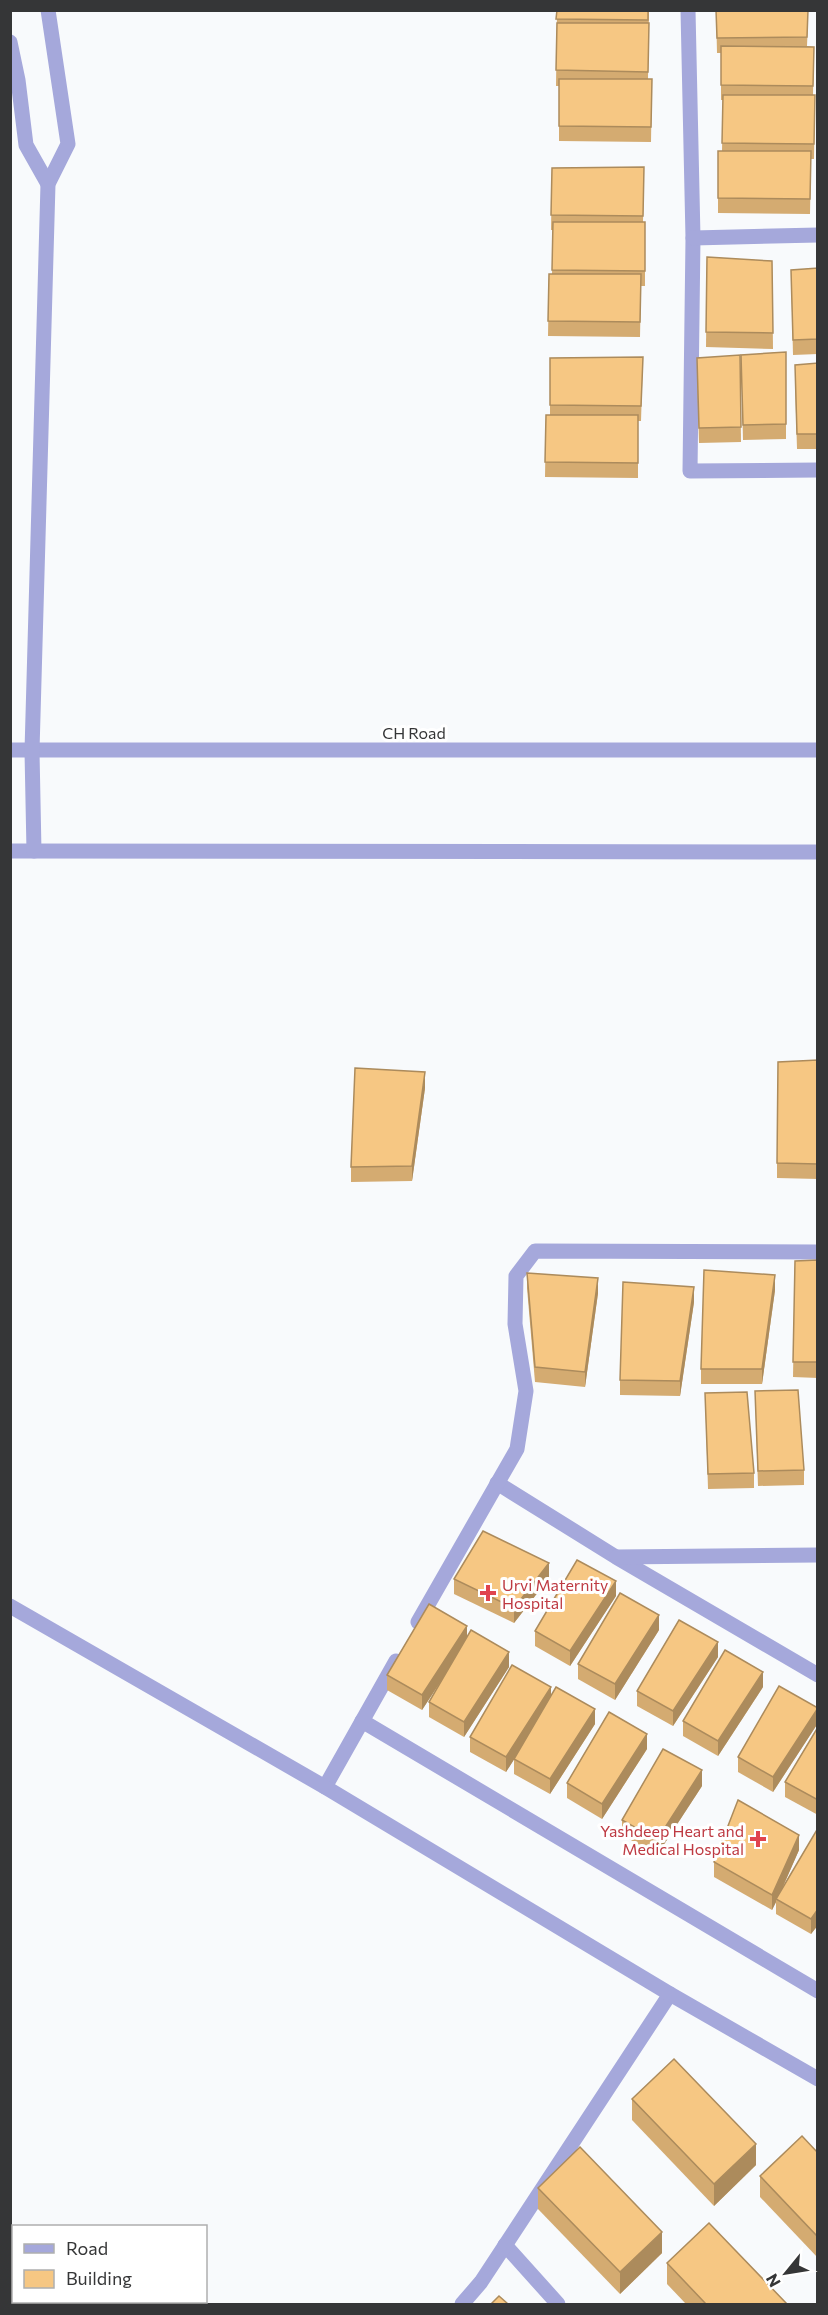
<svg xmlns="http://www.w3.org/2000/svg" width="828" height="2315" viewBox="0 0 828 2315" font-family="Commissioner,sans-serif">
	<rect width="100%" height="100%" fill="#f8fafc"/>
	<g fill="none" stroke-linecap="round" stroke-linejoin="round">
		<g stroke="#a5a8db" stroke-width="15">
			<path d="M 688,10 L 693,238 L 690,471 L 818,470"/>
			<path d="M 693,238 L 818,235"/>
			<path d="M 497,1483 L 616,1557 L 818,1675"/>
			<path d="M 617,1557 L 818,1555"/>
			<path d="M 418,1622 L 517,1449 L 526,1391 L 515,1324 L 516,1276 L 535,1251 L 818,1252"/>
			<path d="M 362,1721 L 818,1991"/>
			<path d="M 325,1787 L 396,1661"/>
			<path d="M 505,2245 L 558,2304"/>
			<path d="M 462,2304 L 481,2282 L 670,1994"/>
		</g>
		<g stroke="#a5a8db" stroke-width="15">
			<path d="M 10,42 L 18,80 L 26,145 L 48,184"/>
			<path d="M 10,750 L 818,750"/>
			<path d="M 10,851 L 818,852"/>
			<path d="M 34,851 L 32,751 L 48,184 L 68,144 L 48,10"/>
			<path d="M 10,1606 L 325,1787 L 670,1994 L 818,2079"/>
		</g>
	</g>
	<g fill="#d4ab71">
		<path d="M 557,10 L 649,10 L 648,79 L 652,79 L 651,142 L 559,141 L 559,86 L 556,86 Z"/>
		<path d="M 716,10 L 808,21 L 807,46 L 814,47 L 813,95 L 815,95 L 814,159 L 811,159 L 810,214 L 718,213 L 718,151 L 722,151 L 723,100 L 721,100 L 721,53 L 717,53 Z"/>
		<path d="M 644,167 L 643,222 L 645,222 L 645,286 L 641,286 L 640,337 L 548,336 L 549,274 L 552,274 L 553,230 L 551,230 L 552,168 Z"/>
		<path d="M 707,257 L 772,261 L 773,349 L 706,347 Z"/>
		<path d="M 818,268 L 818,354 L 793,355 L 791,270 Z"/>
		<path d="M 786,352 L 786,439 L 743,440 L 741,355 Z"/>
		<path d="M 740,355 L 741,442 L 699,443 L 697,373 Z"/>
		<path d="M 643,357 L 641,421 L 638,421 L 638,478 L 545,477 L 546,415 L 550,415 L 550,405 Z"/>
		<path d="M 818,363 L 818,449 L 797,449 L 795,380 Z"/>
		<path d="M 818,1060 L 818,1179 L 777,1178 L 777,1163 Z"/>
		<path d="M 425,1088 L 412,1181 L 351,1182 L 351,1167 Z"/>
		<path d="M 818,1260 L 818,1378 L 793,1377 L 795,1261 Z"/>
		<path d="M 527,1273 L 598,1293 L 585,1387 L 535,1382 L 527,1288 Z"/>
		<path d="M 775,1290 L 762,1384 L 701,1384 L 701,1369 Z"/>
		<path d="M 694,1302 L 680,1396 L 620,1395 L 620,1380 Z"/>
		<path d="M 755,1391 L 804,1470 L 804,1485 L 758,1486 Z"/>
		<path d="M 705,1393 L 754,1473 L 754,1488 L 708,1489 Z"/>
		<path d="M 549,1578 L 514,1623 L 454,1594 L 454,1579 Z"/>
		<path d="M 616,1596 L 570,1666 L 535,1646 L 535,1631 Z"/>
		<path d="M 659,1630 L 615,1700 L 578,1679 L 578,1664 Z"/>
		<path d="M 467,1637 L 509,1667 L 464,1737 L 429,1717 L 429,1702 L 439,1684 L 422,1710 L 387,1690 L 387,1675 Z"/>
		<path d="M 718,1657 L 673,1726 L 637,1706 L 637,1691 Z"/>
		<path d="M 763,1687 L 718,1756 L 683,1736 L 683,1721 Z"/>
		<path d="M 551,1696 L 595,1724 L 550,1794 L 514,1774 L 514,1759 L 506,1772 L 470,1752 L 470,1737 Z"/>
		<path d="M 818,1707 L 818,1723 L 773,1792 L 738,1772 L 738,1757 Z"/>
		<path d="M 818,1727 L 818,1815 L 785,1797 L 785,1782 Z"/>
		<path d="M 647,1749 L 602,1819 L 567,1798 L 567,1783 Z"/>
		<path d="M 702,1786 L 657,1855 L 622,1835 L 622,1820 Z"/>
		<path d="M 818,1828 L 818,1925 L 811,1934 L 776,1914 L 776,1902 L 772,1910 L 714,1877 L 714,1862 L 799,1850 L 781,1891 Z"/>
		<path d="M 632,2099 L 756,2165 L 714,2206 L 632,2120 Z"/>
		<path d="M 818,2153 L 818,2258 L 760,2197 L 760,2176 Z"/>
		<path d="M 538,2188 L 662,2253 L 620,2294 L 538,2209 Z"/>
		<path d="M 667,2263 L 787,2304 L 686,2304 L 667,2284 Z"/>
	</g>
	<g fill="#ac8b5c">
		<path d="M 425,1072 L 425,1088 L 412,1181 L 412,1166 Z"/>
		<path d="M 775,1275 L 775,1290 L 762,1384 L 762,1369 Z"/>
		<path d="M 598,1278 L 598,1293 L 585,1387 L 585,1372 Z"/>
		<path d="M 694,1287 L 694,1302 L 680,1396 L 680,1381 Z"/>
		<path d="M 549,1563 L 549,1578 L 514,1623 L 514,1608 Z"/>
		<path d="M 616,1581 L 616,1596 L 570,1666 L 570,1651 Z"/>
		<path d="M 659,1615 L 659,1630 L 615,1700 L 615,1684 Z"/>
		<path d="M 467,1626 L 467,1641 L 422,1710 L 422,1695 Z"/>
		<path d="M 718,1642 L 718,1657 L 673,1726 L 673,1711 Z"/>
		<path d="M 509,1652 L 509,1667 L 464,1737 L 464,1722 Z"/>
		<path d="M 763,1672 L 763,1687 L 718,1756 L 718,1741 Z"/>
		<path d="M 551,1687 L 551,1702 L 506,1772 L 506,1757 Z"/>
		<path d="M 818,1708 L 818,1723 L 773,1792 L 773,1777 Z"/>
		<path d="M 595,1709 L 595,1724 L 550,1794 L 550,1779 Z"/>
		<path d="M 647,1734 L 647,1749 L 602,1819 L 602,1804 Z"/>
		<path d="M 702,1770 L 702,1786 L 657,1855 L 657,1840 Z"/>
		<path d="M 799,1835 L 799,1850 L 777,1900 L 776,1899 L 776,1902 L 772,1910 L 772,1895 Z"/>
		<path d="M 818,1909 L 818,1925 L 811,1934 L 811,1919 Z"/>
		<path d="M 756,2144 L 756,2165 L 714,2206 L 714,2184 Z"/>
		<path d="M 662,2232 L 662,2253 L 620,2294 L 620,2272 Z"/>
	</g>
	<g fill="#f6c783" stroke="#ac8b5c" stroke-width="1.5">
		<path d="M 557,10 L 648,10 L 648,20 L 556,19 Z"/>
		<path d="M 716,10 L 808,10 L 807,37 L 717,38 Z"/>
		<path d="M 557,23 L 649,23 L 648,72 L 556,70 Z"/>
		<path d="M 721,46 L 814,47 L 813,86 L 721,85 Z"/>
		<path d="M 559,79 L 652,79 L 651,127 L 559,126 Z"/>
		<path d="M 723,95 L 815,95 L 814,144 L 722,143 Z"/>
		<path d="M 718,151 L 811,151 L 810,199 L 718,198 Z"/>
		<path d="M 644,167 L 643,216 L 551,215 L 552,168 Z"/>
		<path d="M 553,222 L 645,222 L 645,271 L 552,270 Z"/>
		<path d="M 707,257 L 772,261 L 773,333 L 706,332 Z"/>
		<path d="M 818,268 L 818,339 L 793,340 L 791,270 Z"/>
		<path d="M 549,274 L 641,274 L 640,322 L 548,321 Z"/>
		<path d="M 786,352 L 786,424 L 743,425 L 741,355 Z"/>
		<path d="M 740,355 L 741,427 L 699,428 L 697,358 Z"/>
		<path d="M 643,357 L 641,406 L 550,405 L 550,358 Z"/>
		<path d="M 818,363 L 818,434 L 797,434 L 795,365 Z"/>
		<path d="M 546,415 L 638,415 L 638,463 L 545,462 Z"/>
		<path d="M 818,1060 L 818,1164 L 777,1163 L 778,1062 Z"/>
		<path d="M 355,1068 L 425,1072 L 412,1166 L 351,1167 Z"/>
		<path d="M 818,1260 L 818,1362 L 793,1362 L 795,1261 Z"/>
		<path d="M 704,1270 L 775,1275 L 762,1369 L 701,1369 Z"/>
		<path d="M 527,1273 L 598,1278 L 585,1372 L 535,1367 Z"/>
		<path d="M 623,1282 L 694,1287 L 680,1381 L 620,1380 Z"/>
		<path d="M 798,1390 L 804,1470 L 758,1471 L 755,1391 Z"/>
		<path d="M 747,1392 L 754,1473 L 708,1474 L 705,1393 Z"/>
		<path d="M 483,1531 L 549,1563 L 514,1608 L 454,1579 Z"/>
		<path d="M 577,1560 L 616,1581 L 570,1651 L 535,1631 Z"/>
		<path d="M 620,1593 L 659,1615 L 615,1684 L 578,1664 Z"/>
		<path d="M 429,1604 L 467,1626 L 422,1695 L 387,1675 Z"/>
		<path d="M 679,1620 L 718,1642 L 673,1711 L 637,1691 Z"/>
		<path d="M 471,1630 L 509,1652 L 464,1722 L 429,1702 Z"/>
		<path d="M 725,1650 L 763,1672 L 718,1741 L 683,1721 Z"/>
		<path d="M 512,1665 L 551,1687 L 506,1757 L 470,1737 Z"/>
		<path d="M 779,1686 L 818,1708 L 773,1777 L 738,1757 Z"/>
		<path d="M 556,1687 L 595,1709 L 550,1779 L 514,1759 Z"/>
		<path d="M 609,1712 L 647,1734 L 602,1804 L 567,1783 Z"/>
		<path d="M 818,1727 L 818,1800 L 785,1782 Z"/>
		<path d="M 663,1749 L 702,1770 L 657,1840 L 622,1820 Z"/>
		<path d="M 738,1800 L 799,1835 L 772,1895 L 714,1862 Z"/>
		<path d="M 818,1828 L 818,1909 L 811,1919 L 776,1899 Z"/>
		<path d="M 674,2059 L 756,2144 L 714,2184 L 632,2099 Z"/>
		<path d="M 802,2136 L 818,2153 L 818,2237 L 760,2176 Z"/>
		<path d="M 580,2147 L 662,2232 L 620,2272 L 538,2188 Z"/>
		<path d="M 709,2223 L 787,2304 L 706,2304 L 667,2263 Z"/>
		<path d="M 499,2296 L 508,2304 L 491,2304 Z"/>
	</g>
	<g fill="#e0444e" stroke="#fff" stroke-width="2">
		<path d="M485 1584h6v6h6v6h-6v6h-6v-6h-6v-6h6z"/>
		<path d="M755 1830h6v6h6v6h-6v6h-6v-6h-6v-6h6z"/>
	</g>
	<g text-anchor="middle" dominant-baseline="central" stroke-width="6" stroke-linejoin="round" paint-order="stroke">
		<g font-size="16" fill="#353637" stroke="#fff">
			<text x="414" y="732">CH Road</text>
		</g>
		<g font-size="16" fill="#be3a42" stroke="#fff" text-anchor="start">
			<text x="502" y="1584">Urvi Maternity<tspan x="502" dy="18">Hospital</tspan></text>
			<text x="744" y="1830" text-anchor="end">Yashdeep Heart and<tspan x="744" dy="18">Medical Hospital</tspan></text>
		</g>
	</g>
	<rect width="828" height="2315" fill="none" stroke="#353637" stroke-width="24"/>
	<rect x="12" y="2225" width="195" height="78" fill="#ffffff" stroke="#aeafaf" stroke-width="1.5"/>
	<rect x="24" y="2244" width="30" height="9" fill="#a5a8db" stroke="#aeafaf" stroke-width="1.5"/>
	<text x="66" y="2255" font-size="18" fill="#353637">Road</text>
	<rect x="24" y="2270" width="30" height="18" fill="#f6c783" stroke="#aeafaf" stroke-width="1.5"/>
	<text x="66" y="2285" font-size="18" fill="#353637">Building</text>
	<g transform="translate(786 2273) rotate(240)" stroke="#ffffff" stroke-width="4.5" paint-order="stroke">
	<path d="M0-4.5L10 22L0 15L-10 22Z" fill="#353637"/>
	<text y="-9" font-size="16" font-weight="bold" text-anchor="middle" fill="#353637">N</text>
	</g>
</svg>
